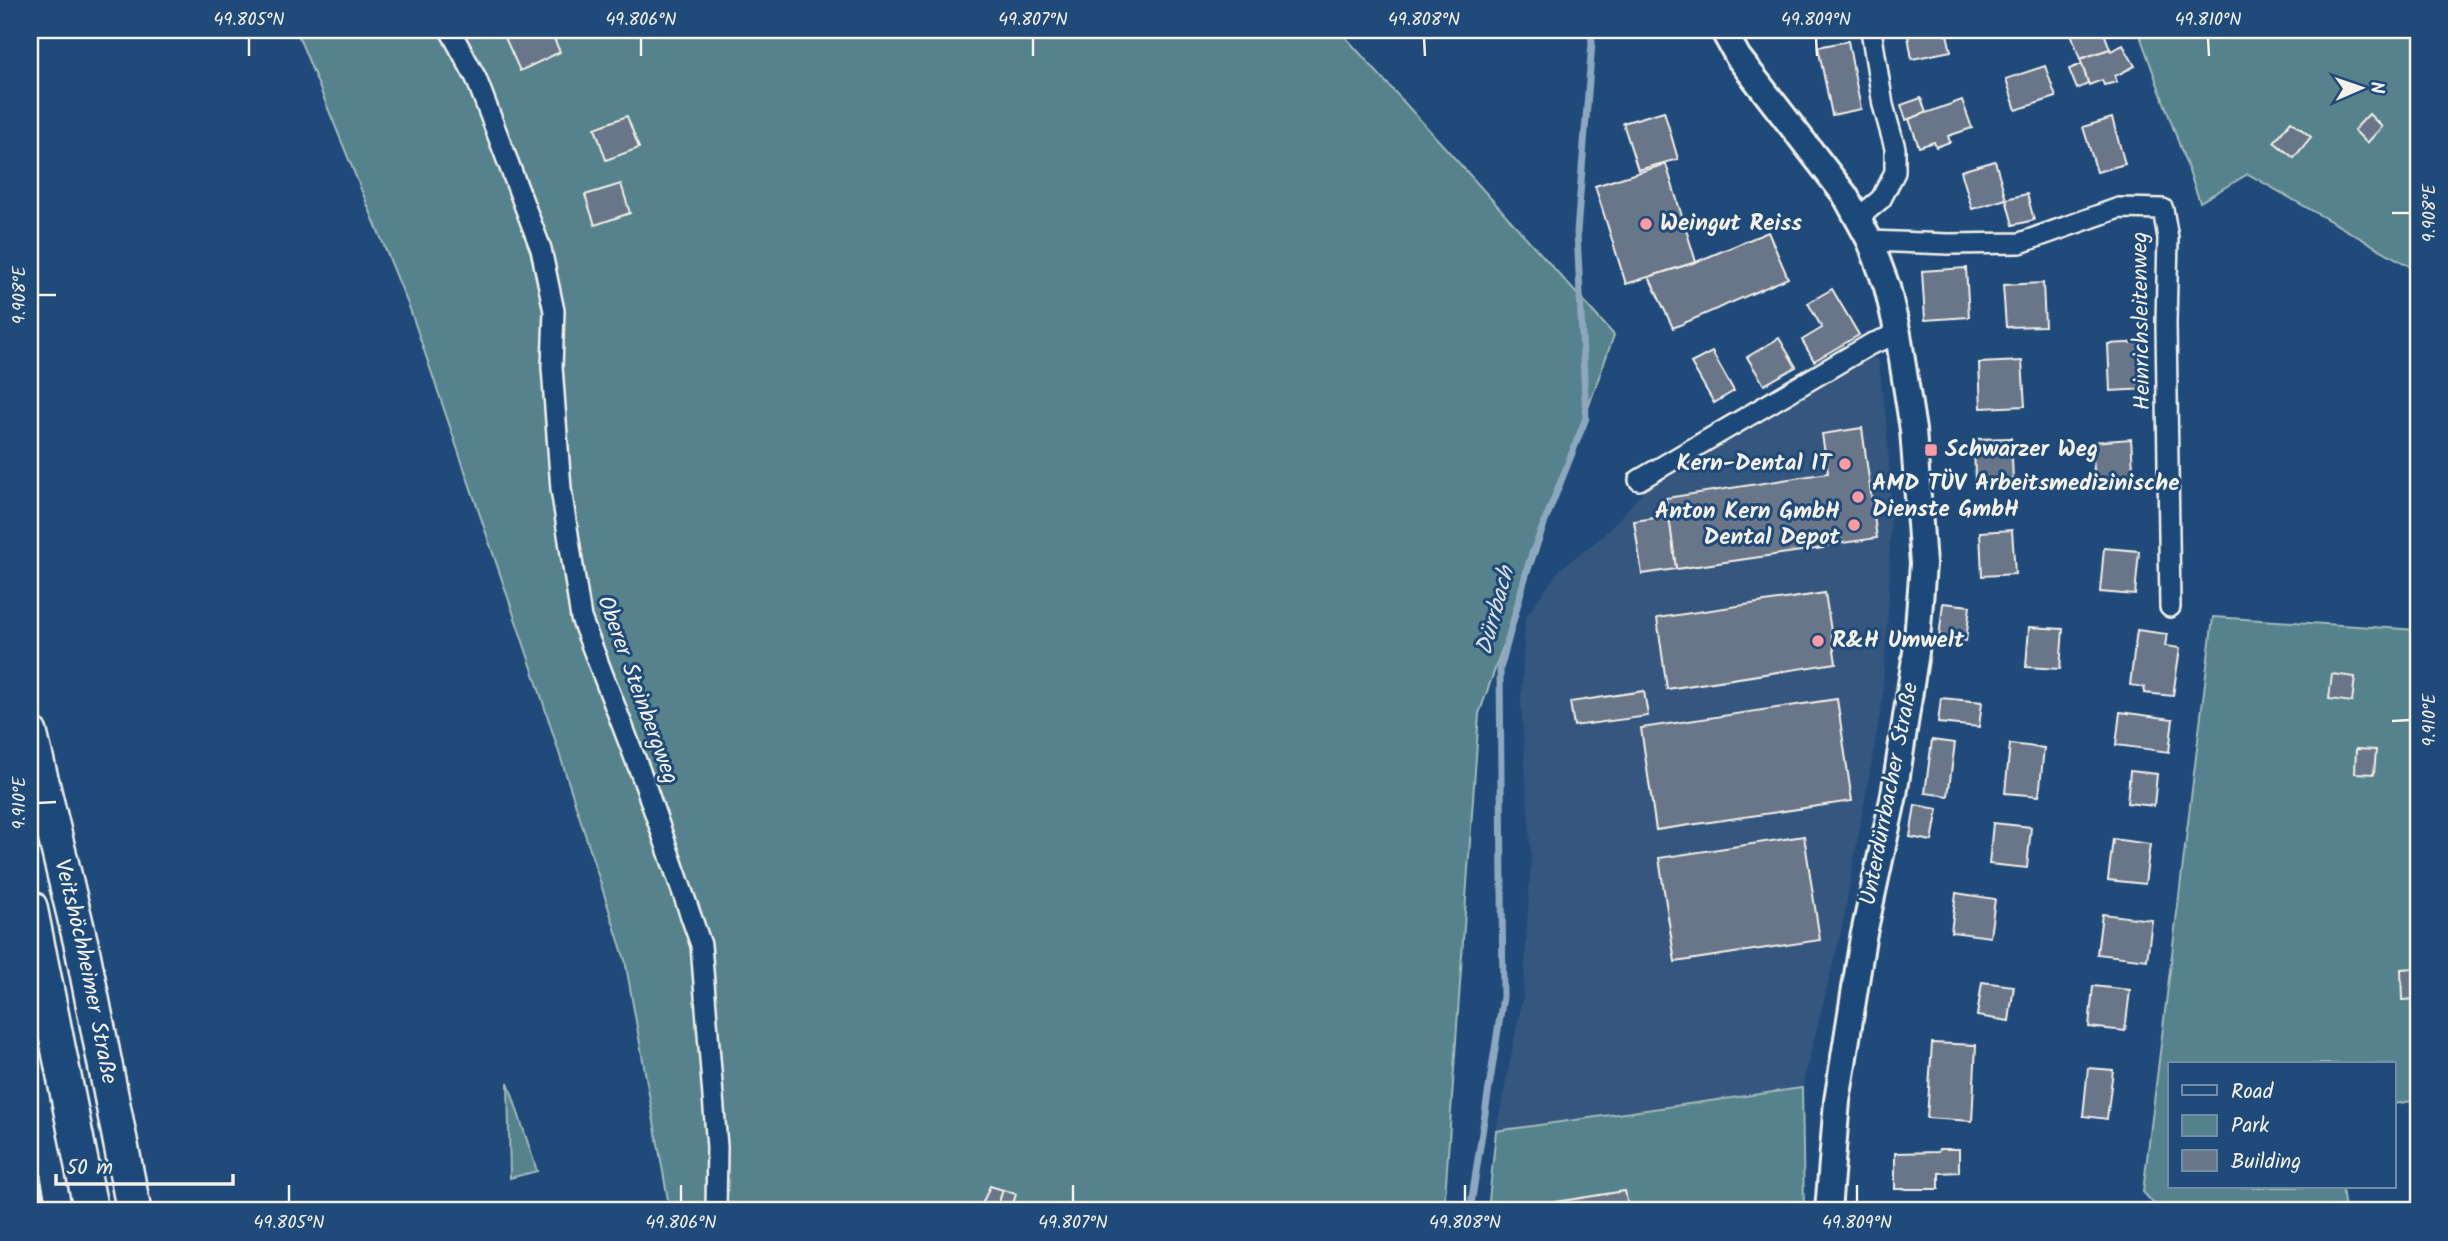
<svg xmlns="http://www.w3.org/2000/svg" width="2448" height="1241" viewBox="0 0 2448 1241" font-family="Kalam,sans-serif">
	<rect width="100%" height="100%" fill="#1f4a7a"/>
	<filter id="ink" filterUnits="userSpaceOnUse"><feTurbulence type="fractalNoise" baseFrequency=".0143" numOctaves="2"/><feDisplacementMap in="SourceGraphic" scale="14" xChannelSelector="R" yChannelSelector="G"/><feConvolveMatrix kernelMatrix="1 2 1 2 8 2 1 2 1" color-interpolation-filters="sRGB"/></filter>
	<g filter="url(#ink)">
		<path fill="#35577e" d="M 1870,357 L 1878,359 L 1886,416 L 1891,493 L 1889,595 L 1882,703 L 1842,928 L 1802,1088 L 1496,1131 L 1523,996 L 1531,857 L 1521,703 L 1525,618 L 1559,570 L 1603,536 L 1651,483 Z"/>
		<g fill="#54828c" stroke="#a4baba" stroke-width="2">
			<path d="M 296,30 L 1339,30 L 1614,335 L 1479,714 L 1444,1211 L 1112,1211 L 1110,1205 L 1092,1211 L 670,1211 L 625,960 L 535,677 L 410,309 Z"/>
			<path d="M 2138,30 L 2418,30 L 2418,271 L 2248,174 L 2200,202 Z"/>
			<path d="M 2213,617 L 2418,630 L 2418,1100 L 2394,1104 L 2394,1064 L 2170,1064 L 2170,1187 L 2342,1187 L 2345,1211 L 2160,1211 L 2143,1192 Z"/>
			<path d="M 508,1082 L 537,1171 L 510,1178 Z"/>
			<path d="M 1802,1088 L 1804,1211 L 1488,1211 L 1496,1131 Z"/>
		</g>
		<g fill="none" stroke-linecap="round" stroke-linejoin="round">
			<path stroke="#8da7bf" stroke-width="7" d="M 1470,1211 L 1503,997 L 1500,669 L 1530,559 L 1586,418 L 1577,232 L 1592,43 L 1591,30"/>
		</g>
		<g fill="#697588" stroke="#f4f1e8" stroke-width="2">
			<path d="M 550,30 L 560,52 L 520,71 L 502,31 Z"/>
			<path d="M 1907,30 L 1946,30 L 1951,51 L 1912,59 Z"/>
			<path d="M 2080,30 L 2103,30 L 2110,49 L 2080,59 L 2071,33 Z"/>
			<path d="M 1848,41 L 1861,109 L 1832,115 L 1818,47 Z"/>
			<path d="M 2123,45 L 2135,66 L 2115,76 L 2117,82 L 2104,85 L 2102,80 L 2089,85 L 2080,59 L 2110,49 L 2111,51 Z"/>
			<path d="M 2082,64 L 2088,84 L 2077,89 L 2069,69 Z"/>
			<path d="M 2045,66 L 2056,97 L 2016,110 L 2006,79 Z"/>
			<path d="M 1921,98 L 1926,113 L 1906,120 L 1901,105 Z"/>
			<path d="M 1962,100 L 1972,128 L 1948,136 L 1950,142 L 1936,147 L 1934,142 L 1919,147 L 1909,119 Z"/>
			<path d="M 1664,111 L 1678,159 L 1638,170 L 1623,123 Z"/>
			<path d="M 2369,114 L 2382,127 L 2367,143 L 2354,130 Z"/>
			<path d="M 627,116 L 639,148 L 606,160 L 595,128 Z"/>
			<path d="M 2112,118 L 2125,164 L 2097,172 L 2083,127 Z"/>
			<path d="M 2291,121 L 2311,137 L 2294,158 L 2274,142 Z"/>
			<path d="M 1995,161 L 2006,199 L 1972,209 L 1961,171 Z"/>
			<path d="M 1666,164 L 1696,262 L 1626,284 L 1595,186 Z"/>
			<path d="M 621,184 L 630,213 L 595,225 L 585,195 Z"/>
			<path d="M 2027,194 L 2034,220 L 2013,225 L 2006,199 Z"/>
			<path d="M 1768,232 L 1788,278 L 1673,328 L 1649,277 L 1696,262 Z"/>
			<path d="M 1966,268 L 1969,317 L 1925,320 L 1922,271 Z"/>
			<path d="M 2043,283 L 2045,326 L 2006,327 L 2003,285 Z"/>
			<path d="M 1832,289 L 1859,335 L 1814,361 L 1802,340 L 1822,328 L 1808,303 Z"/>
			<path d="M 1779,338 L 1796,367 L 1764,385 L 1747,357 Z"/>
			<path d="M 2145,342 L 2147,389 L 2110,391 L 2108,344 Z"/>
			<path d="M 1712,352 L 1734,391 L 1714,403 L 1691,363 Z"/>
			<path d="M 2022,361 L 2025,406 L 1981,408 L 1979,363 Z"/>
			<path d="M 1862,428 L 1877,538 L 1822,546 L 1823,548 L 1676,569 L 1666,498 L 1828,473 L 1822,434 Z"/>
			<path d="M 2011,438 L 2013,480 L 1975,481 L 1974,439 Z"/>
			<path d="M 2131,439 L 2134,483 L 2095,485 L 2092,442 Z"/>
			<path d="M 1669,516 L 1676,569 L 1642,574 L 1634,521 Z"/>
			<path d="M 2012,530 L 2015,574 L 1982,576 L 1980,532 Z"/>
			<path d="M 2104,548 L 2139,551 L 2135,595 L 2100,592 Z"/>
			<path d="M 1825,593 L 1836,663 L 1667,689 L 1657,618 Z"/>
			<path d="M 1943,603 L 1970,606 L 1966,641 L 1939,638 Z"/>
			<path d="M 2029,627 L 2063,629 L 2060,669 L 2026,667 Z"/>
			<path d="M 2137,630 L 2167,634 L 2165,646 L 2180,648 L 2173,696 L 2144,693 L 2145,687 L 2130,685 Z"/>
			<path d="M 2332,674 L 2355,677 L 2352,702 L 2329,699 Z"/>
			<path d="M 1644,691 L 1648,716 L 1574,726 L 1570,702 Z"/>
			<path d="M 1941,698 L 1982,702 L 1979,727 L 1938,723 Z"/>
			<path d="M 1837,699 L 1852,801 L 1656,830 L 1641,728 Z"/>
			<path d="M 2120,712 L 2173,719 L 2169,752 L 2116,745 Z"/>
			<path d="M 1932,740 L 1955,743 L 1948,796 L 1925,793 Z"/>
			<path d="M 2010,744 L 2044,748 L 2039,796 L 2005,793 Z"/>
			<path d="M 2356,749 L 2376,750 L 2374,774 L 2355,773 Z"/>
			<path d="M 2130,771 L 2157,774 L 2154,806 L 2127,803 Z"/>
			<path d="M 1915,805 L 1938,809 L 1932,841 L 1910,837 Z"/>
			<path d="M 1993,823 L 2031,827 L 2027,868 L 1989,864 Z"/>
			<path d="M 1804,836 L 1820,940 L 1675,962 L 1659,858 Z"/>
			<path d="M 2113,839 L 2150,844 L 2145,884 L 2108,880 Z"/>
			<path d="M 1956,893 L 1995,899 L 1990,937 L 1951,932 Z"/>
			<path d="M 2102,914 L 2152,920 L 2147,960 L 2097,954 Z"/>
			<path d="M 2418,968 L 2418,999 L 2402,1000 L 2401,969 Z"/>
			<path d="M 1982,982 L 2014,986 L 2009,1021 L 1977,1016 Z"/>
			<path d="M 2093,986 L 2130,990 L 2125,1031 L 2089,1027 Z"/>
			<path d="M 1932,1043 L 1976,1045 L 1972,1121 L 1927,1118 Z"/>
			<path d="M 2088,1068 L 2113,1070 L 2107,1119 L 2083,1116 Z"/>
			<path d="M 1939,1149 L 1959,1149 L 1959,1172 L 1939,1173 L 1939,1189 L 1895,1189 L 1895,1153 L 1938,1152 Z"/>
			<path d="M 990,1186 L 1003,1190 L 996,1211 L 979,1211 Z"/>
			<path d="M 1003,1190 L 1016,1194 L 1011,1211 L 996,1211 Z"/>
			<path d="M 1625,1191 L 1629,1211 L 1499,1211 Z"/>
		</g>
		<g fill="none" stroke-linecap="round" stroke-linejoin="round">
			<g stroke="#f4f1e8" stroke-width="24">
				<g id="minor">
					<path d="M 450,30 L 476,78 L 541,249 L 554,311 L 552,367 L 561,489 L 581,618 L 643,779 L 701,945 L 717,1147 L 716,1211"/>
					<path d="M 1858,218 L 1881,199 L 1895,172 L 1895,148 L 1883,105 L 1871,30"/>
					<path d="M 1870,241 L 1949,244 L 2020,243 L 2119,208 L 2163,209 L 2168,238 L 2166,323 L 2170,607"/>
					<path d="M 1639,480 L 1871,344 L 1898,334"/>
				</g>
			</g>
			<g stroke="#f4f1e8" stroke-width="30">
				<path id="tertiary" d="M 1723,30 L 1738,57 L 1845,195 L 1870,241 L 1887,287 L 1898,334 L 1913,430 L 1923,564 L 1916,652 L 1894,795 L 1863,938 L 1837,1101 L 1828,1211"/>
			</g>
			<g stroke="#f4f1e8" stroke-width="38">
				<g id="trunk">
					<path id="s1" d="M 30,733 L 82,948 L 134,1211"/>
					<path d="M 30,907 L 91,1211"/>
				</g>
			</g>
			<use href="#minor" stroke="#1f4a7a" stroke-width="19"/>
			<use href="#tertiary" stroke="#1f4a7a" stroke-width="24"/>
			<use href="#trunk" stroke="#1f4a7a" stroke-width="33"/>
			<g stroke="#f4f1e8" stroke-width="8">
				<g id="rail">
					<path d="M 30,1135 L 44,1211"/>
					<path d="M 30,1207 L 31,1211"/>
				</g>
			</g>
			<use href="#rail" stroke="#1f4a7a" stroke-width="5" stroke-dasharray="16" stroke-linecap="butt"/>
		</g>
	</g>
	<path fill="none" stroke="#f4f1e8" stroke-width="2.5" d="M 249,38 L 249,56M 641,38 L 641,56M 1033,38 L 1033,56M 1424,38 L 1425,56M 1816,38 L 1817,56M 2208,38 L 2209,56M 2392,213 L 2410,213M 38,295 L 56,295M 2392,721 L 2410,720M 38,803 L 56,802M 289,1185 L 289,1202M 681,1185 L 681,1202M 1073,1185 L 1073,1202M 1465,1185 L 1465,1202M 1857,1185 L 1857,1202"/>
	<g fill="#ff9aa2" stroke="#1f4a7a" stroke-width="2.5">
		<circle cx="1646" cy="224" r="7"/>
		<rect x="1924" y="443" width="14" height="14" rx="3.5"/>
		<circle cx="1845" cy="464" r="7"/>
		<circle cx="1858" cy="497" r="7"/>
		<circle cx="1854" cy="525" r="7"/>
		<circle cx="1818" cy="641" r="7"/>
	</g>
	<g text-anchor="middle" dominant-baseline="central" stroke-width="6" stroke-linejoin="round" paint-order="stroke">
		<g font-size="23" font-weight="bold" fill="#f4f1e8" stroke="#1f4a7a" text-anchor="start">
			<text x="1660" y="224">Weingut Reiss</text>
			<text x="1945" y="450">Schwarzer Weg</text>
			<text x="1831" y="464" text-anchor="end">Kern-Dental IT</text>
			<text x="1872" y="484">AMD TÜV Arbeitsmedizinische<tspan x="1872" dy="26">Dienste GmbH</tspan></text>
			<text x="1840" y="512" text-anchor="end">Anton Kern GmbH<tspan x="1840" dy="26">Dental Depot</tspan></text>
			<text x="1832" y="641">R&amp;H Umwelt</text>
		</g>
		<g font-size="23" fill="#f4f1e8" stroke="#1f4a7a">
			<text transform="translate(2142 321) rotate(-91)">Heinrichsleitenweg</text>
			<text transform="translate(637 690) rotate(70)">Oberer Steinbergweg</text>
			<text transform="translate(1890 794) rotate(-79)">Unterdürrbacher Straße</text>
			<text stroke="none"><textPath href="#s1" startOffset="245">Veitshöchheimer Straße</textPath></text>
		</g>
		<g font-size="24" font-style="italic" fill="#dadfde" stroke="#1f4a7a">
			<text transform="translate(1496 611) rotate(-75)">Dürrbach</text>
		</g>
	</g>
	<rect width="2448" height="1241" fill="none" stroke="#1f4a7a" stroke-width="77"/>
	<rect x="2168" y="1062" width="228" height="126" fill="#1f4a7a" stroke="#748da6" stroke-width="2"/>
	<rect x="2182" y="1085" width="35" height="10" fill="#1f4a7a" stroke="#748da6" stroke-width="2"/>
	<text x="2231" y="1098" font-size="21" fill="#f4f1e8">Road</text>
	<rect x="2182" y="1115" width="35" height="21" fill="#54828c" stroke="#748da6" stroke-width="2"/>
	<text x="2231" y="1132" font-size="21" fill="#f4f1e8">Park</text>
	<rect x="2182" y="1150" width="35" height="21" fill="#697588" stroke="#748da6" stroke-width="2"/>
	<text x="2231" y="1168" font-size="21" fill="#f4f1e8">Building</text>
	<g transform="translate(2361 88) rotate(88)" stroke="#1f4a7a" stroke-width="5" paint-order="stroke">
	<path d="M0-5L12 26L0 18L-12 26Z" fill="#f4f1e8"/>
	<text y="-10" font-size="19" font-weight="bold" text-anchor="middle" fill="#f4f1e8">N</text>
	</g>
	<path d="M56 1174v10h177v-10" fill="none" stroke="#f4f1e8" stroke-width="3.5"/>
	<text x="66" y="1174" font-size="21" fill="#f4f1e8" stroke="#1f4a7a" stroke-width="5" paint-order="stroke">50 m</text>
	<rect x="38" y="38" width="2372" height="1164" fill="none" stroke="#f4f1e8" stroke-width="2.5"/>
	<g font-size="18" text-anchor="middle" fill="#f4f1e8">
		<text x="249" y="25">49.805°N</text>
		<text x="641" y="25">49.806°N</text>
		<text x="1033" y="25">49.807°N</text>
		<text x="1424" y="25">49.808°N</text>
		<text x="1816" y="25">49.809°N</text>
		<text x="2208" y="25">49.810°N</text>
		<text transform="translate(2429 213) rotate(-90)" y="6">9.908°E</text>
		<text transform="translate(19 295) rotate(-90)" y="6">9.908°E</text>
		<text transform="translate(2429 720) rotate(-90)" y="6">9.910°E</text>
		<text transform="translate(19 803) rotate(-90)" y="6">9.910°E</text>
		<text x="289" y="1228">49.805°N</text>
		<text x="681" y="1228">49.806°N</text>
		<text x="1073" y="1228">49.807°N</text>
		<text x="1465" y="1228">49.808°N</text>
		<text x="1857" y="1228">49.809°N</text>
	</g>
</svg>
